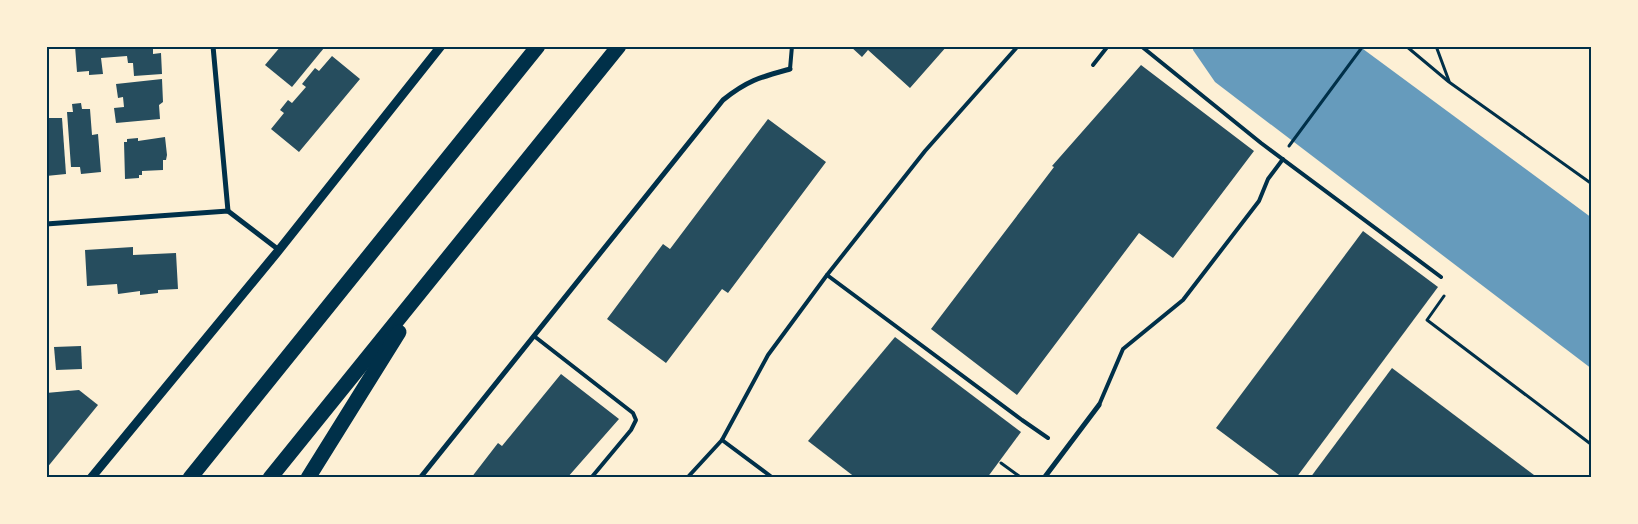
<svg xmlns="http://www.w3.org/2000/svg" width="1638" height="524" viewBox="0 0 1638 524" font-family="Cabin,sans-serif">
	<rect width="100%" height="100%" fill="#fdf0d5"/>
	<path fill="#669bbc" d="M 1193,46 L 1359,46 L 1592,218 L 1592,369 L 1215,82 L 1193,50 Z"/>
	<g fill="#264d5e">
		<path d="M 75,46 L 153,46 L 153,54 L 161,53 L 162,74 L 134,76 L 133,63 L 128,63 L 127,56 L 101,58 L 103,74 L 89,75 L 89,71 L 77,72 Z"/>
		<path d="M 281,46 L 322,46 L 324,48 L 292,87 L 265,65 Z"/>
		<path d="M 850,46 L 947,46 L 910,88 L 868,50 L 862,57 Z"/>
		<path d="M 332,56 L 360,79 L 299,152 L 271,129 L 284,113 L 280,110 L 288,100 L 292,103 L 306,87 L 302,84 L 315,68 L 319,71 Z"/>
		<path d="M 1141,65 L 1254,151 L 1173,258 L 1139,233 L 1017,395 L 931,329 L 1054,167 L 1052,166 Z"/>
		<path d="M 162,79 L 163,102 L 159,105 L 160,119 L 116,123 L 114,108 L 124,107 L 123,97 L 118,98 L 116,84 Z"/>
		<path d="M 81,103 L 82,109 L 90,109 L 92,135 L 98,134 L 101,172 L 81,174 L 80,167 L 71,167 L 67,112 L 73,112 L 72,104 Z"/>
		<path d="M 46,118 L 62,118 L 66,174 L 46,176 Z"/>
		<path d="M 768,119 L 826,162 L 728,293 L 722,289 L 666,363 L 607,319 L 663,244 L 670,249 Z"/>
		<path d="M 165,137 L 167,155 L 166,160 L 163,160 L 163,170 L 142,171 L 142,175 L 139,175 L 139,178 L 125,179 L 124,142 L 127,142 L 127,139 L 138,138 L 138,141 Z"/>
		<path d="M 1363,231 L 1438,287 L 1296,478 L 1283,478 L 1216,428 Z"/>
		<path d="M 133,247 L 133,255 L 176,253 L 178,289 L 158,290 L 158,293 L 140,295 L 140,291 L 118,294 L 117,284 L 87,286 L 85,250 Z"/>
		<path d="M 895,337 L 1021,432 L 987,478 L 856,478 L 808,441 Z"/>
		<path d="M 81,346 L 82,369 L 56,370 L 54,347 Z"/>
		<path d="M 1392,368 L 1538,478 L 1310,478 Z"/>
		<path d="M 561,374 L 619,419 L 567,478 L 471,478 L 498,443 L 502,446 Z"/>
		<path d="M 79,390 L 98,405 L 46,469 L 46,393 Z"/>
	</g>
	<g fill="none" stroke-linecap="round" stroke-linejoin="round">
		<g stroke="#003049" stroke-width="3">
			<path d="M 1406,46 L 1449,82 L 1592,184"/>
			<path d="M 1436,46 L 1449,81"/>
			<path d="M 1289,146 L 1363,46"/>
			<path d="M 1444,296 L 1427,320 L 1592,445"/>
			<path d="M 1001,463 L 1019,476"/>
		</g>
		<g stroke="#003049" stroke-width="4">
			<path d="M 1141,46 L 1261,143 L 1441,277"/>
			<path d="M 1093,65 L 1108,46"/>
			<path d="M 790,69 L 792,46"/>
			<path d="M 827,275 L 1022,420 L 1048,438"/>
			<path d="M 534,336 L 633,413 L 636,420 L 631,430 L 591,478"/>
			<path d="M 1099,405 L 1123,349 L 1183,300 L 1259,201 L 1268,179 L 1283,159"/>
			<path d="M 722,440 L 773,478"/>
			<path d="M 687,478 L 722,440 L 768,355 L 827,275 L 925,151 L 1018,46"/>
		</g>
		<g stroke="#003049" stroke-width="5">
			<path d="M 213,46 L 228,211"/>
			<path d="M 46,224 L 228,211 L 279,250"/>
			<path d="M 420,478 L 723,100 C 748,80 761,77 790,69"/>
			<path d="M 1044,478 L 1099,405"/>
		</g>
		<path stroke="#003049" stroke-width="9" d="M 91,478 L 279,250 L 441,46"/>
		<g stroke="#003049" stroke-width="15">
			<path d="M 190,478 L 538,46"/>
			<path d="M 270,478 L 619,46"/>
			<path d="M 308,478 L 399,332"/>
		</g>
	</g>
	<rect width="1638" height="524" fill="none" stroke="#fdf0d5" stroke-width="95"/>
	<rect x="48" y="48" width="1542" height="428" fill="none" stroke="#003049" stroke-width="2"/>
</svg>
